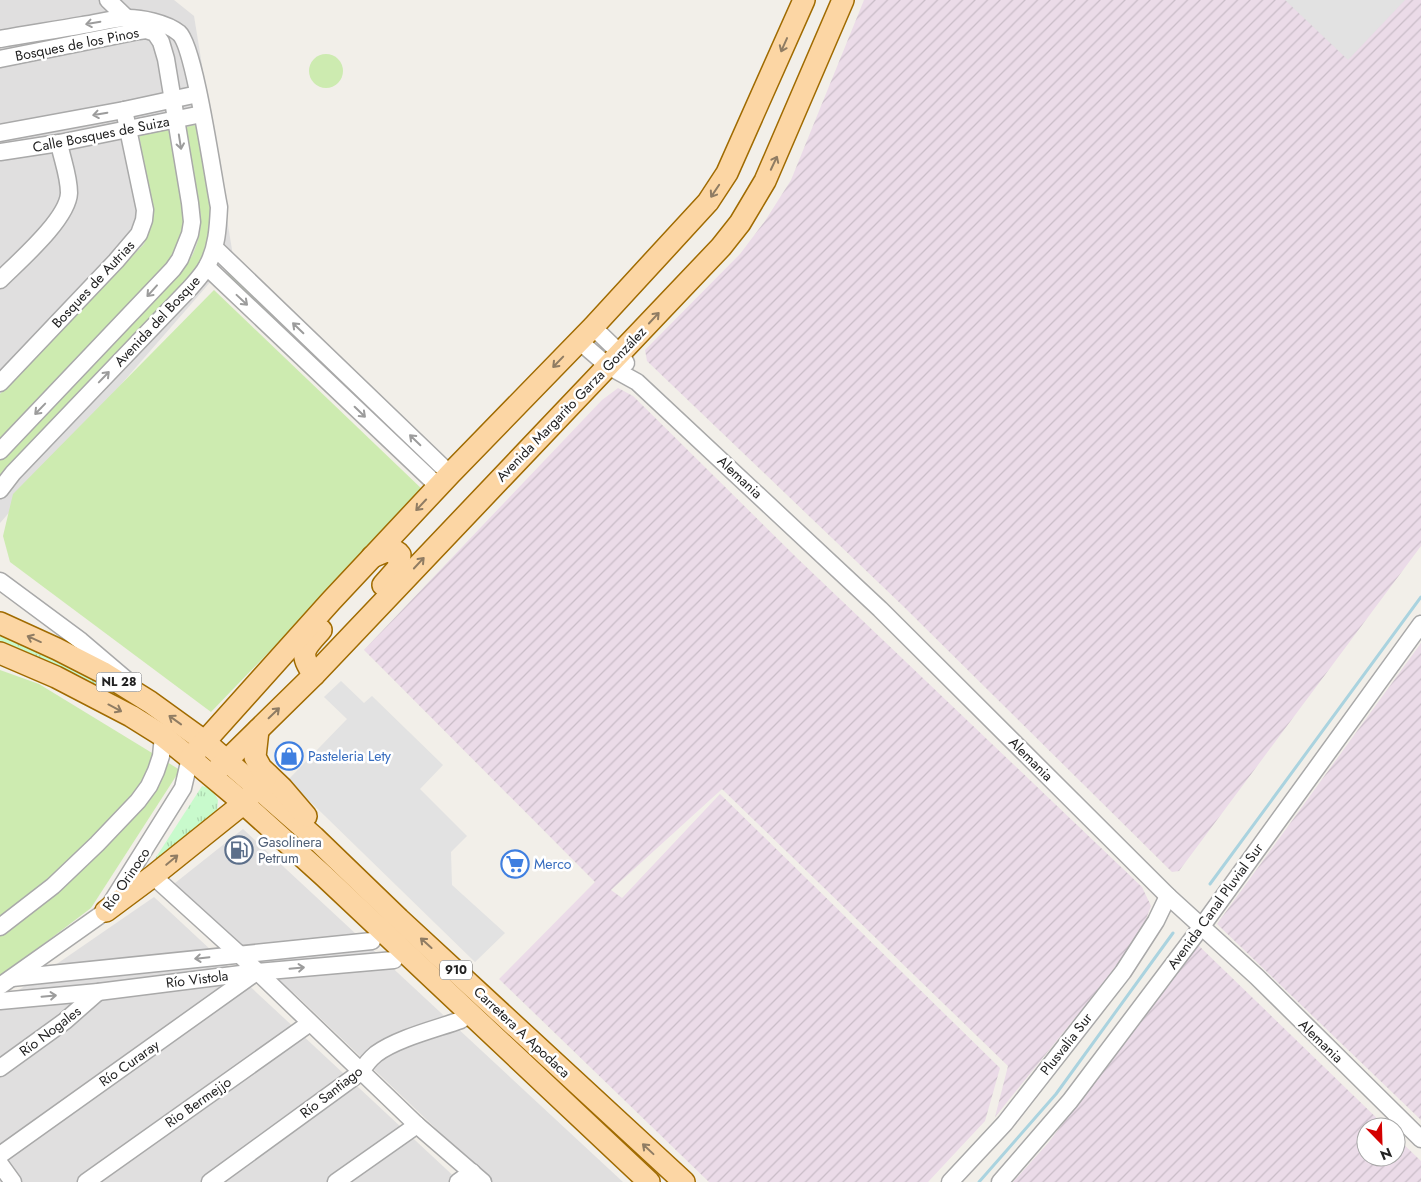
<svg xmlns="http://www.w3.org/2000/svg" width="1421" height="1182" viewBox="0 0 1421 1182" font-family="Jost,sans-serif">
	<defs>
		<pattern id="industrial-furrows" width="10" height="10" patternUnits="userSpaceOnUse" patternTransform="scale(1.25)"><rect width="10" height="10" fill="#ebdbe8"/><path d="M-1 1l2-2M0 10L10 0M9 11l2-2" fill="none" stroke="#c9bcc7"/></pattern>
		<pattern id="park-tufts" width="24" height="20" patternUnits="userSpaceOnUse" patternTransform="scale(1.25)"><rect width="24" height="20" fill="#c8facc"/><path d="M3 7l-1-3M5 7V3M7 7l1-3M15 17l-1-3M17 17v-4M19 17l1-3" fill="none" stroke="#acd6af"/></pattern>
	</defs>
	<rect width="100%" height="100%" fill="#f2efe9"/>
	<g fill="#e0dfdf">
		<path d="M 0,0 L 174,0 L 194,16 L 233,256 L 0,523 Z"/>
		<path d="M 243,829 L 623,1182 L 492,1182 L 296,995 L 170,887 Z"/>
		<path d="M 154,897 L 460,1182 L 0,1182 L 0,1003 Z"/>
	</g>
	<g fill="url(#industrial-furrows)">
		<path d="M 864,0 L 1421,0 L 1421,546 L 1179,871 L 1172,872 L 902,605 L 647,361 L 645,350 L 740,254 L 765,221 L 791,180 Z"/>
		<path d="M 618,388 L 633,396 L 798,559 L 1142,887 L 1151,906 L 1138,940 L 995,1117 L 1008,1066 L 722,789 L 611,890 L 622,898 L 720,794 L 1000,1068 L 985,1121 L 928,1182 L 709,1182 L 499,979 L 595,882 L 364,650 L 602,400 Z"/>
		<path d="M 1421,643 L 1421,1120 L 1217,924 Z"/>
		<path d="M 1197,944 L 1386,1127 L 1366,1127 L 1366,1157 L 1396,1157 L 1396,1137 L 1421,1161 L 1421,1182 L 1013,1182 L 1049,1142 Z"/>
	</g>
	<g fill="#cdebb0">
		<circle cx="326" cy="71" r="17"/>
		<path d="M 199,124 L 213,217 L 202,267 L 0,479 L 0,460 L 192,256 C 198,243 201,231 201,217 L 186,127 Z"/>
		<path d="M 168,128 L 187,216 L 186,228 L 172,260 L 0,442 L 0,394 L 144,244 L 153,220 L 139,134 Z"/>
		<path d="M 230,270 L 445,477 L 441,481 L 226,276 Z"/>
		<path d="M 214,290 L 424,491 L 211,712 L 10,562 L 3,536 L 13,494 Z"/>
		<path d="M 0,670 L 39,684 L 180,770 L 91,908 L 0,977 Z"/>
	</g>
	<g fill="url(#park-tufts)">
		<path d="M 0,635 L 82,673 L 153,716 L 155,719 L 79,675 L 51,666 L 0,643 Z"/>
		<path d="M 202,786 L 212,789 L 218,800 L 217,814 L 142,879 Z"/>
	</g>
	<g fill="#e2e2e2">
		<path d="M 1285,0 L 1405,0 L 1348,60 Z"/>
		<path d="M 341,681 L 364,703 L 372,696 L 443,765 L 420,789 L 467,836 L 451,852 L 452,885 L 505,933 L 475,962 L 288,780 L 347,719 L 324,697 Z"/>
	</g>
	<g fill="none" stroke-linecap="round" stroke-linejoin="round">
		<g stroke="#aad3df" stroke-width="3">
			<path d="M 1210,884 L 1421,597"/>
			<path d="M 979,1182 L 1056,1094 L 1173,933"/>
		</g>
		<g stroke="#a9a9a9" stroke-width="19">
			<g id="minor">
				<path d="M 108,0 L 131,22"/>
				<path d="M 0,39 C 28,34 55,30 83,25 C 97,23 111,19 124,18 C 140,17 167,23 179,33 C 195,47 213,178 219,207 C 218,227 217,248 207,266 C 203,274 196,281 190,288 L 13,473 L 0,490"/>
				<path d="M 0,59 L 139,31 L 146,30 L 155,33 L 161,42 L 166,59 L 190,203 L 192,222 L 190,234 L 180,259 L 173,269 L 0,451"/>
				<path d="M 0,133 L 124,110 L 198,94"/>
				<path d="M 0,152 L 59,143 L 202,114"/>
				<path d="M 215,248 L 450,474"/>
				<path d="M 207,267 L 439,487"/>
				<path d="M 0,280 C 19,261 68,219 69,193 C 69,176 62,159 59,143"/>
				<path d="M 593,327 L 620,353 L 626,363"/>
				<path d="M 579,341 L 608,366 L 637,382 L 880,609 L 1168,896 L 1257,977 L 1421,1139"/>
				<path d="M 0,383 L 116,261 L 139,234 L 144,220 L 145,210 L 124,110"/>
				<path d="M 0,581 L 81,641 L 128,681"/>
				<path d="M 153,876 L 239,954 L 417,1125 L 483,1182"/>
				<path d="M 0,927 L 53,886 L 97,844 L 138,801 L 149,786 L 156,771 L 161,756 L 163,736"/>
				<path d="M 12,978 L 372,941"/>
				<path d="M 0,986 L 106,911 L 183,788 L 190,758"/>
				<path d="M 0,1001 L 98,992 L 257,972 L 394,960"/>
				<path d="M 0,1068 L 65,1021 L 98,992"/>
				<path d="M 0,1155 L 255,973"/>
				<path d="M 0,1164 L 13,1182"/>
				<path d="M 86,1182 L 310,1023"/>
				<path d="M 210,1182 L 361,1072 C 365,1065 370,1059 376,1054 C 398,1038 436,1029 461,1020"/>
				<path d="M 336,1182 L 417,1125"/>
				<path d="M 458,1182 L 472,1172"/>
				<path d="M 950,1182 L 1005,1123 L 1123,972 L 1156,921 L 1168,896"/>
				<path d="M 1000,1182 L 1070,1101 L 1202,926 L 1421,624"/>
			</g>
		</g>
		<g stroke="#a06b00" stroke-width="24">
			<g id="major">
				<path d="M 372,557 C 382,553 393,546 400,555 L 398,568 L 383,585"/>
				<path d="M 0,623 L 57,649 L 102,672 L 150,702 L 204,741 L 314,837 L 399,919 L 684,1182"/>
				<path d="M 0,653 L 56,677 L 131,716 L 163,736 L 190,758 L 233,794 L 324,876 L 649,1182"/>
				<path d="M 314,675 C 298,652 304,649 321,630"/>
				<path d="M 258,730 L 255,757 L 261,768 L 282,788 L 306,816"/>
				<path d="M 190,758 L 331,601 L 450,474 L 593,327 L 708,202 L 727,173 L 804,0"/>
				<path d="M 212,775 L 314,675 L 721,247 L 740,223 L 765,181 L 843,0"/>
				<path d="M 106,911 L 153,876 L 244,803 L 268,775"/>
			</g>
		</g>
		<use href="#minor" stroke="#fff" stroke-width="16"/>
		<use href="#major" stroke="#fcd6a4" stroke-width="21"/>
	</g>
	<defs><path id="oneway-shaft" d="M-6 0H5M1.5-3L5.5 0L1.5 3" fill="none" stroke-width="1.6" stroke-linecap="round" stroke-linejoin="round" transform="scale(1.25)"/></defs>
	<g stroke="#9c9c9c">
		<use href="#oneway-shaft" transform="translate(93 23) rotate(170)"/>
		<use href="#oneway-shaft" transform="translate(100 114) rotate(170)"/>
		<use href="#oneway-shaft" transform="translate(180 142) rotate(81)"/>
		<use href="#oneway-shaft" transform="translate(152 291) rotate(132)"/>
		<use href="#oneway-shaft" transform="translate(242 300) rotate(43)"/>
		<use href="#oneway-shaft" transform="translate(298 328) rotate(-136)"/>
		<use href="#oneway-shaft" transform="translate(104 377) rotate(-46)"/>
		<use href="#oneway-shaft" transform="translate(40 409) rotate(134)"/>
		<use href="#oneway-shaft" transform="translate(360 412) rotate(44)"/>
		<use href="#oneway-shaft" transform="translate(415 440) rotate(-136)"/>
		<use href="#oneway-shaft" transform="translate(202 958) rotate(174)"/>
		<use href="#oneway-shaft" transform="translate(297 968) rotate(-5)"/>
		<use href="#oneway-shaft" transform="translate(49 996) rotate(-5)"/>
	</g>
	<g stroke="#8f7c63">
		<use href="#oneway-shaft" transform="translate(784 45) rotate(114)"/>
		<use href="#oneway-shaft" transform="translate(774 163) rotate(-65)"/>
		<use href="#oneway-shaft" transform="translate(715 191) rotate(124)"/>
		<use href="#oneway-shaft" transform="translate(654 318) rotate(-47)"/>
		<use href="#oneway-shaft" transform="translate(558 362) rotate(134)"/>
		<use href="#oneway-shaft" transform="translate(421 505) rotate(133)"/>
		<use href="#oneway-shaft" transform="translate(419 563) rotate(-47)"/>
		<use href="#oneway-shaft" transform="translate(34 639) rotate(-156)"/>
		<use href="#oneway-shaft" transform="translate(115 708) rotate(28)"/>
		<use href="#oneway-shaft" transform="translate(274 713) rotate(-44)"/>
		<use href="#oneway-shaft" transform="translate(175 720) rotate(-144)"/>
		<use href="#oneway-shaft" transform="translate(172 860) rotate(-40)"/>
		<use href="#oneway-shaft" transform="translate(426 943) rotate(-138)"/>
		<use href="#oneway-shaft" transform="translate(648 1149) rotate(-137)"/>
	</g>
	<defs>
		<g id="shop-ring" transform="scale(1.4375)"><circle r="9.5" fill="#fff" stroke="#3f7fe0" stroke-width="1.5"/><path d="M-5-2.5h2.3a2.7 3.5 0 0 1 5.4 0H5L5.5 6h-11ZM-1.5-2.5h3a1.5 2.3 0 0 0-3 0Z" fill="#3f7fe0"/></g>
		<g id="fuel-ring" transform="scale(1.4375)"><circle r="9.5" fill="#fff" stroke="#5c6f8a" stroke-width="1.5"/><path d="M-5.5-6h7V0h2V4h1.3V-2.5L3-4.5l.8-.8L6-3V5H2.5V1h-1V6h-7ZM-4.2-4.7v3.2H.2V-4.7Z" fill="#5c6f8a"/></g>
		<g id="supermarket-ring" transform="scale(1.4375)"><circle r="9.5" fill="#fff" stroke="#3f7fe0" stroke-width="1.5"/><path d="M-6-5.5h2.5l.6 2H6L4.5 2H-2.5L-4.4-4H-6ZM-1.5 3.2a1.3 1.3 0 1 0 .1 0ZM3 3.2a1.3 1.3 0 1 0 .1 0Z" fill="#3f7fe0"/></g>
	</defs>
	<g fill-rule="evenodd">
		<use href="#shop-ring" x="289" y="756"/>
		<use href="#fuel-ring" x="239" y="850"/>
		<use href="#supermarket-ring" x="515" y="864"/>
	</g>
	<g text-anchor="middle" dominant-baseline="central" stroke-width="5" stroke-linejoin="round" paint-order="stroke">
		<g fill="#fff" stroke="#646464" stroke-width="1">
			<rect x="96.5" y="672.5" width="45" height="19" rx="4"/>
			<rect x="440" y="960.5" width="32" height="19" rx="4"/>
		</g>
		<g font-size="12" font-weight="bold" fill="#222">
			<text x="119" y="682">NL 28</text>
			<text x="456" y="970">910</text>
		</g>
		<g font-size="14" fill="#222" stroke="#fff">
			<text transform="translate(77 44) rotate(-11)">Bosques de los Pinos</text>
			<text transform="translate(101 134) rotate(-11)">Calle Bosques de Suiza</text>
			<text transform="translate(93 284) rotate(-47)">Bosques de Autrias</text>
			<text transform="translate(157 321) rotate(-47)">Avenida del Bosque</text>
			<text transform="translate(571 404) rotate(-46)">Avenida Margarito Garza González</text>
			<text transform="translate(740 477) rotate(43)">Alemania</text>
			<text transform="translate(1031 759) rotate(45)">Alemania</text>
			<text transform="translate(126 879) rotate(-56)">Río Orinoco</text>
			<text transform="translate(1215 906) rotate(-54)">Avenida Canal Pluvial Sur</text>
			<text transform="translate(197 979) rotate(-7)">Río Vistola</text>
			<text transform="translate(50 1031) rotate(-37)">Río Nogales</text>
			<text transform="translate(522 1032) rotate(43)">Carretera A Apodaca</text>
			<text transform="translate(1321 1041) rotate(44)">Alemania</text>
			<text transform="translate(1066 1044) rotate(-52)">Plusvalia Sur</text>
			<text transform="translate(129 1063) rotate(-35)">Río Curaray</text>
			<text transform="translate(331 1092) rotate(-38)">Río Santiago</text>
			<text transform="translate(198 1102) rotate(-35)">Rio Bermejjo</text>
		</g>
		<g font-size="14" fill="#366cbe" stroke="#fff" text-anchor="start">
			<text x="308" y="756">Pasteleria Lety</text>
			<text x="534" y="864">Merco</text>
		</g>
		<g font-size="14" fill="#4e5e75" stroke="#fff" text-anchor="start">
			<text x="258" y="842">Gasolinera<tspan x="258" dy="16">Petrum</tspan></text>
		</g>
	</g>
	<g transform="translate(1381 1142) rotate(157)"><circle r="24" fill="#ffffff" stroke="#a7a7a7"/>
	<path d="M0-4L9 19L0 12L-9 19Z" fill="#d40000"/>
	<text y="-8" font-size="14" font-weight="bold" text-anchor="middle" fill="#222222">N</text>
	</g>
</svg>
